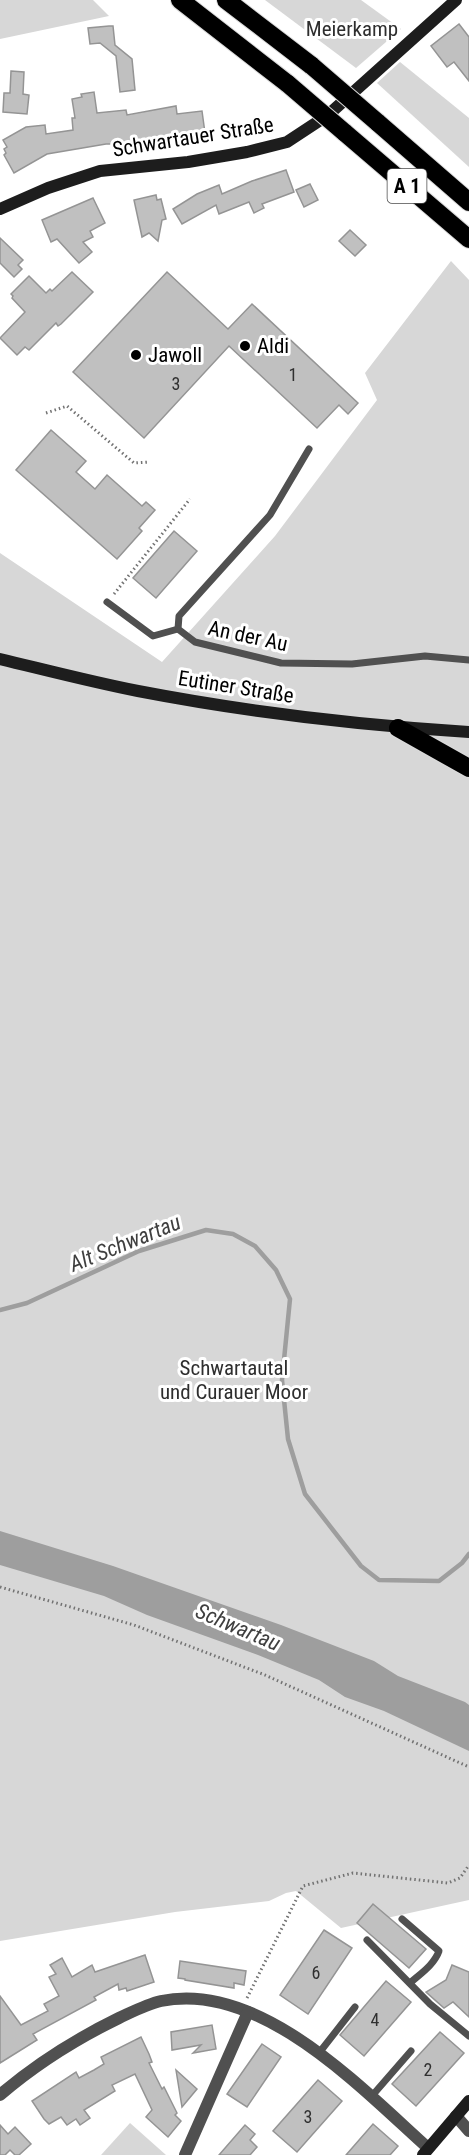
<svg xmlns="http://www.w3.org/2000/svg" width="469" height="2155" viewBox="0 0 469 2155" font-family="'Roboto Condensed',sans-serif">
	<rect width="100%" height="100%" fill="#fff"/>
	<g fill="#d7d7d7">
		<path d="M 0,0 L 93,0 L 109,16 L 0,39 Z"/>
		<path d="M 265,0 L 361,0 L 401,29 L 356,68 Z"/>
		<path d="M 400,62 L 469,118 L 469,167 L 377,83 Z"/>
		<path d="M 451,261 L 469,280 L 469,1900 L 341,1928 L 296,1891 L 286,1893 L 269,1901 L 175,1912 L 0,1941 L 0,553 L 162,662 L 275,536 L 377,400 L 365,373 Z"/>
		<path d="M 130,2123 L 166,2155 L 101,2155 Z"/>
	</g>
	<path fill="#9e9e9e" d="M 0,1531 L 113,1566 L 281,1625 L 374,1661 L 398,1676 L 465,1702 L 469,1705 L 469,1751 L 384,1711 L 345,1697 L 319,1680 L 258,1655 L 147,1615 L 104,1596 L 0,1565 Z"/>
	<g fill="none" stroke-linecap="round" stroke-linejoin="round">
		<path stroke="#9e9e9e" stroke-width="4.5" d="M 0,1310 L 27,1303 L 139,1251 L 206,1230 L 233,1234 L 255,1246 L 276,1270 L 290,1299 L 282,1380 L 288,1439 L 305,1494 L 361,1566 L 379,1580 L 439,1581 L 462,1563 L 469,1554"/>
	</g>
	<g fill="#c0c0c0" stroke="#949494" stroke-width="1.5">
		<path d="M 459,24 L 469,37 L 469,81 L 454,62 L 447,67 L 431,46 Z"/>
		<path d="M 109,26 L 113,26 L 115,45 L 132,59 L 135,90 L 120,92 L 116,56 L 100,43 L 90,44 L 88,28 Z"/>
		<path d="M 11,71 L 24,72 L 23,94 L 29,95 L 27,114 L 3,112 L 4,93 L 10,93 Z"/>
		<path d="M 94,92 L 97,113 L 126,110 L 127,115 L 176,106 L 177,114 L 202,111 L 205,133 L 181,136 L 181,133 L 127,144 L 106,144 L 47,154 L 14,173 L 4,155 L 6,153 L 4,149 L 7,147 L 3,140 L 26,127 L 45,125 L 46,134 L 73,130 L 72,118 L 75,118 L 72,99 L 82,97 L 81,94 Z"/>
		<path d="M 286,170 L 294,192 L 262,204 L 264,208 L 254,213 L 249,202 L 219,214 L 216,205 L 182,224 L 173,209 L 197,194 L 219,185 L 222,194 L 252,181 Z"/>
		<path d="M 310,184 L 318,200 L 304,207 L 296,190 Z"/>
		<path d="M 156,195 L 157,200 L 161,199 L 166,219 L 162,220 L 158,241 L 149,233 L 142,237 L 134,200 Z"/>
		<path d="M 93,198 L 105,223 L 90,231 L 93,237 L 83,242 L 92,252 L 79,263 L 57,239 L 51,242 L 42,220 Z"/>
		<path d="M 350,230 L 366,245 L 355,256 L 339,241 Z"/>
		<path d="M 0,238 L 23,260 L 18,265 L 22,269 L 14,277 L 0,263 Z"/>
		<path d="M 72,272 L 93,292 L 61,324 L 58,326 L 56,323 L 29,350 L 25,347 L 17,355 L 0,338 L 25,312 L 12,298 L 13,296 L 11,294 L 29,276 L 46,293 L 50,289 L 52,291 Z"/>
		<path d="M 167,272 L 228,329 L 252,304 L 358,403 L 348,414 L 339,405 L 317,428 L 229,346 L 144,438 L 73,372 Z"/>
		<path d="M 51,430 L 86,461 L 76,472 L 95,489 L 107,475 L 142,506 L 146,502 L 155,510 L 139,528 L 142,531 L 117,559 L 16,470 Z"/>
		<path d="M 174,531 L 197,551 L 156,598 L 133,578 Z"/>
		<path d="M 373,1904 L 426,1949 L 409,1968 L 357,1923 Z"/>
		<path d="M 324,1930 L 352,1948 L 308,2014 L 280,1995 Z"/>
		<path d="M 145,1955 L 154,1982 L 127,1991 L 126,1988 L 119,1990 L 118,1984 L 94,1997 L 96,2000 L 33,2034 L 37,2040 L 0,2063 L 0,1996 L 21,2025 L 48,2011 L 44,2004 L 59,1996 L 49,1977 L 56,1974 L 50,1965 L 62,1958 L 72,1977 L 92,1965 L 95,1972 Z"/>
		<path d="M 180,1961 L 246,1971 L 244,1985 L 234,1983 L 234,1988 L 185,1980 L 185,1979 L 178,1978 Z"/>
		<path d="M 452,1965 L 469,1972 L 469,2017 L 453,2002 L 444,2008 L 426,1992 L 446,1980 Z"/>
		<path d="M 386,1981 L 411,2002 L 364,2056 L 340,2035 Z"/>
		<path d="M 212,2025 L 216,2049 L 193,2053 L 201,2045 L 172,2050 L 171,2032 Z"/>
		<path d="M 440,2032 L 464,2053 L 416,2106 L 392,2084 Z"/>
		<path d="M 141,2037 L 149,2054 L 152,2062 L 149,2063 L 162,2089 L 164,2087 L 177,2113 L 175,2115 L 181,2121 L 168,2137 L 146,2117 L 152,2110 L 135,2074 L 112,2085 L 115,2091 L 84,2110 L 90,2118 L 80,2125 L 76,2119 L 67,2125 L 61,2117 L 49,2124 L 44,2119 L 32,2101 L 76,2072 L 79,2078 L 94,2070 L 104,2064 L 101,2057 Z"/>
		<path d="M 262,2044 L 281,2057 L 247,2107 L 227,2094 Z"/>
		<path d="M 176,2070 L 197,2089 L 182,2107 Z"/>
		<path d="M 318,2080 L 342,2101 L 297,2152 L 273,2131 Z"/>
		<path d="M 373,2124 L 398,2146 L 390,2155 L 346,2155 Z"/>
		<path d="M 0,2125 L 8,2134 L 15,2127 L 31,2144 L 19,2155 L 15,2155 L 10,2150 L 5,2155 L 0,2155 Z"/>
		<path d="M 245,2125 L 255,2134 L 250,2140 L 257,2147 L 250,2155 L 219,2155 Z"/>
	</g>
	<g fill="none" stroke-linecap="round" stroke-linejoin="round">
		<g stroke="#dbdbdb" stroke-width="20">
			<g id="highway">
				<path d="M 180,0 L 288,84"/>
				<path d="M 226,0 L 312,66"/>
				<path d="M 377,122 L 469,202"/>
				<path d="M 344,132 L 469,239"/>
				<path d="M 398,728 L 469,768"/>
			</g>
		</g>
		<g stroke="#727272" stroke-width="3" stroke-dasharray="1.5 3" stroke-linecap="butt">
			<path d="M 185,136 L 186,149"/>
			<path d="M 46,413 L 67,406 L 134,463 L 149,462"/>
			<path d="M 114,594 L 190,499"/>
			<path d="M 0,1587 L 134,1625 L 265,1675 L 469,1767"/>
			<path d="M 247,1998 L 303,1886 L 353,1873 L 448,1883 L 460,1878 L 469,1865"/>
		</g>
		<g stroke="#505050" stroke-width="7">
			<path d="M 309,449 L 270,515 L 179,616 L 178,629 L 195,642 L 281,663 L 352,664 L 425,656 L 469,660"/>
			<path d="M 107,602 L 153,636 L 178,629"/>
			<path d="M 402,1919 L 439,1951 C 434,1965 420,1974 410,1983"/>
			<path d="M 367,1940 L 430,2004 L 469,2036"/>
			<path d="M 319,2053 L 355,2007"/>
			<path d="M 371,2097 L 411,2051"/>
		</g>
		<g stroke="#505050" stroke-width="12">
			<path d="M 0,2095 C 36,2064 76,2039 119,2018 C 132,2012 147,2004 161,2001 C 260,1980 362,2089 428,2148"/>
			<path d="M 456,2116 L 469,2131"/>
			<path d="M 185,2155 L 248,2012"/>
		</g>
		<g stroke="#1d1d1d" stroke-width="12">
			<path d="M 0,209 L 48,188 L 100,171 L 188,162 L 247,152 L 287,142 L 328,115 L 456,0"/>
			<path d="M 0,659 C 46,670 92,682 138,691 C 247,712 358,725 469,732"/>
			<path d="M 423,2155 L 469,2101"/>
		</g>
		<use href="#highway" stroke="#000" stroke-width="18"/>
		<g stroke="#dbdbdb" stroke-width="20" stroke-linecap="butt">
			<g id="highway-bridge">
				<path d="M 312,66 L 377,122"/>
				<path d="M 288,84 L 344,132"/>
			</g>
		</g>
		<use href="#highway-bridge" stroke="#000" stroke-width="18"/>
	</g>
	<g fill="#000" stroke="#fff" stroke-width="2">
		<circle cx="245" cy="346" r="6"/>
		<circle cx="136" cy="355" r="6"/>
	</g>
	<g text-anchor="middle" dominant-baseline="central" stroke-width="6" stroke-linejoin="round" paint-order="stroke">
		<g font-size="18" fill="#303030">
			<text x="293" y="374">1</text>
			<text x="176" y="383">3</text>
			<text x="316" y="1972">6</text>
			<text x="375" y="2019">4</text>
			<text x="428" y="2069">2</text>
			<text x="308" y="2116">3</text>
		</g>
		<rect fill="#fff" stroke="#4c4c4c" stroke-width="1.5" x="387.5" y="169" width="39" height="34" rx="4.5"/>
		<g font-size="20" font-weight="bold" fill="#000">
			<text x="407" y="186">A 1</text>
		</g>
		<g font-size="21" fill="#2e2e2e" stroke="#fff">
			<text x="352" y="29">Meierkamp</text>
			<text x="234" y="1368">Schwartautal<tspan x="234" dy="24">und Curauer Moor</tspan></text>
		</g>
		<g font-size="21" fill="#000" stroke="#fff">
			<text transform="translate(193 137) rotate(-9)">Schwartauer Straße</text>
			<text transform="translate(248 636) rotate(12)">An der Au</text>
			<text transform="translate(236 687) rotate(9)">Eutiner Straße</text>
		</g>
		<g font-size="21" fill="#000" stroke="#fff" text-anchor="start">
			<text x="257" y="346">Aldi</text>
			<text x="148" y="355">Jawoll</text>
		</g>
		<g font-size="22" font-style="italic" fill="#3f3f3f" stroke="#fff">
			<text transform="translate(125 1243) rotate(-22)">Alt Schwartau</text>
			<text transform="translate(238 1627) rotate(23)">Schwartau</text>
		</g>
	</g>
</svg>
